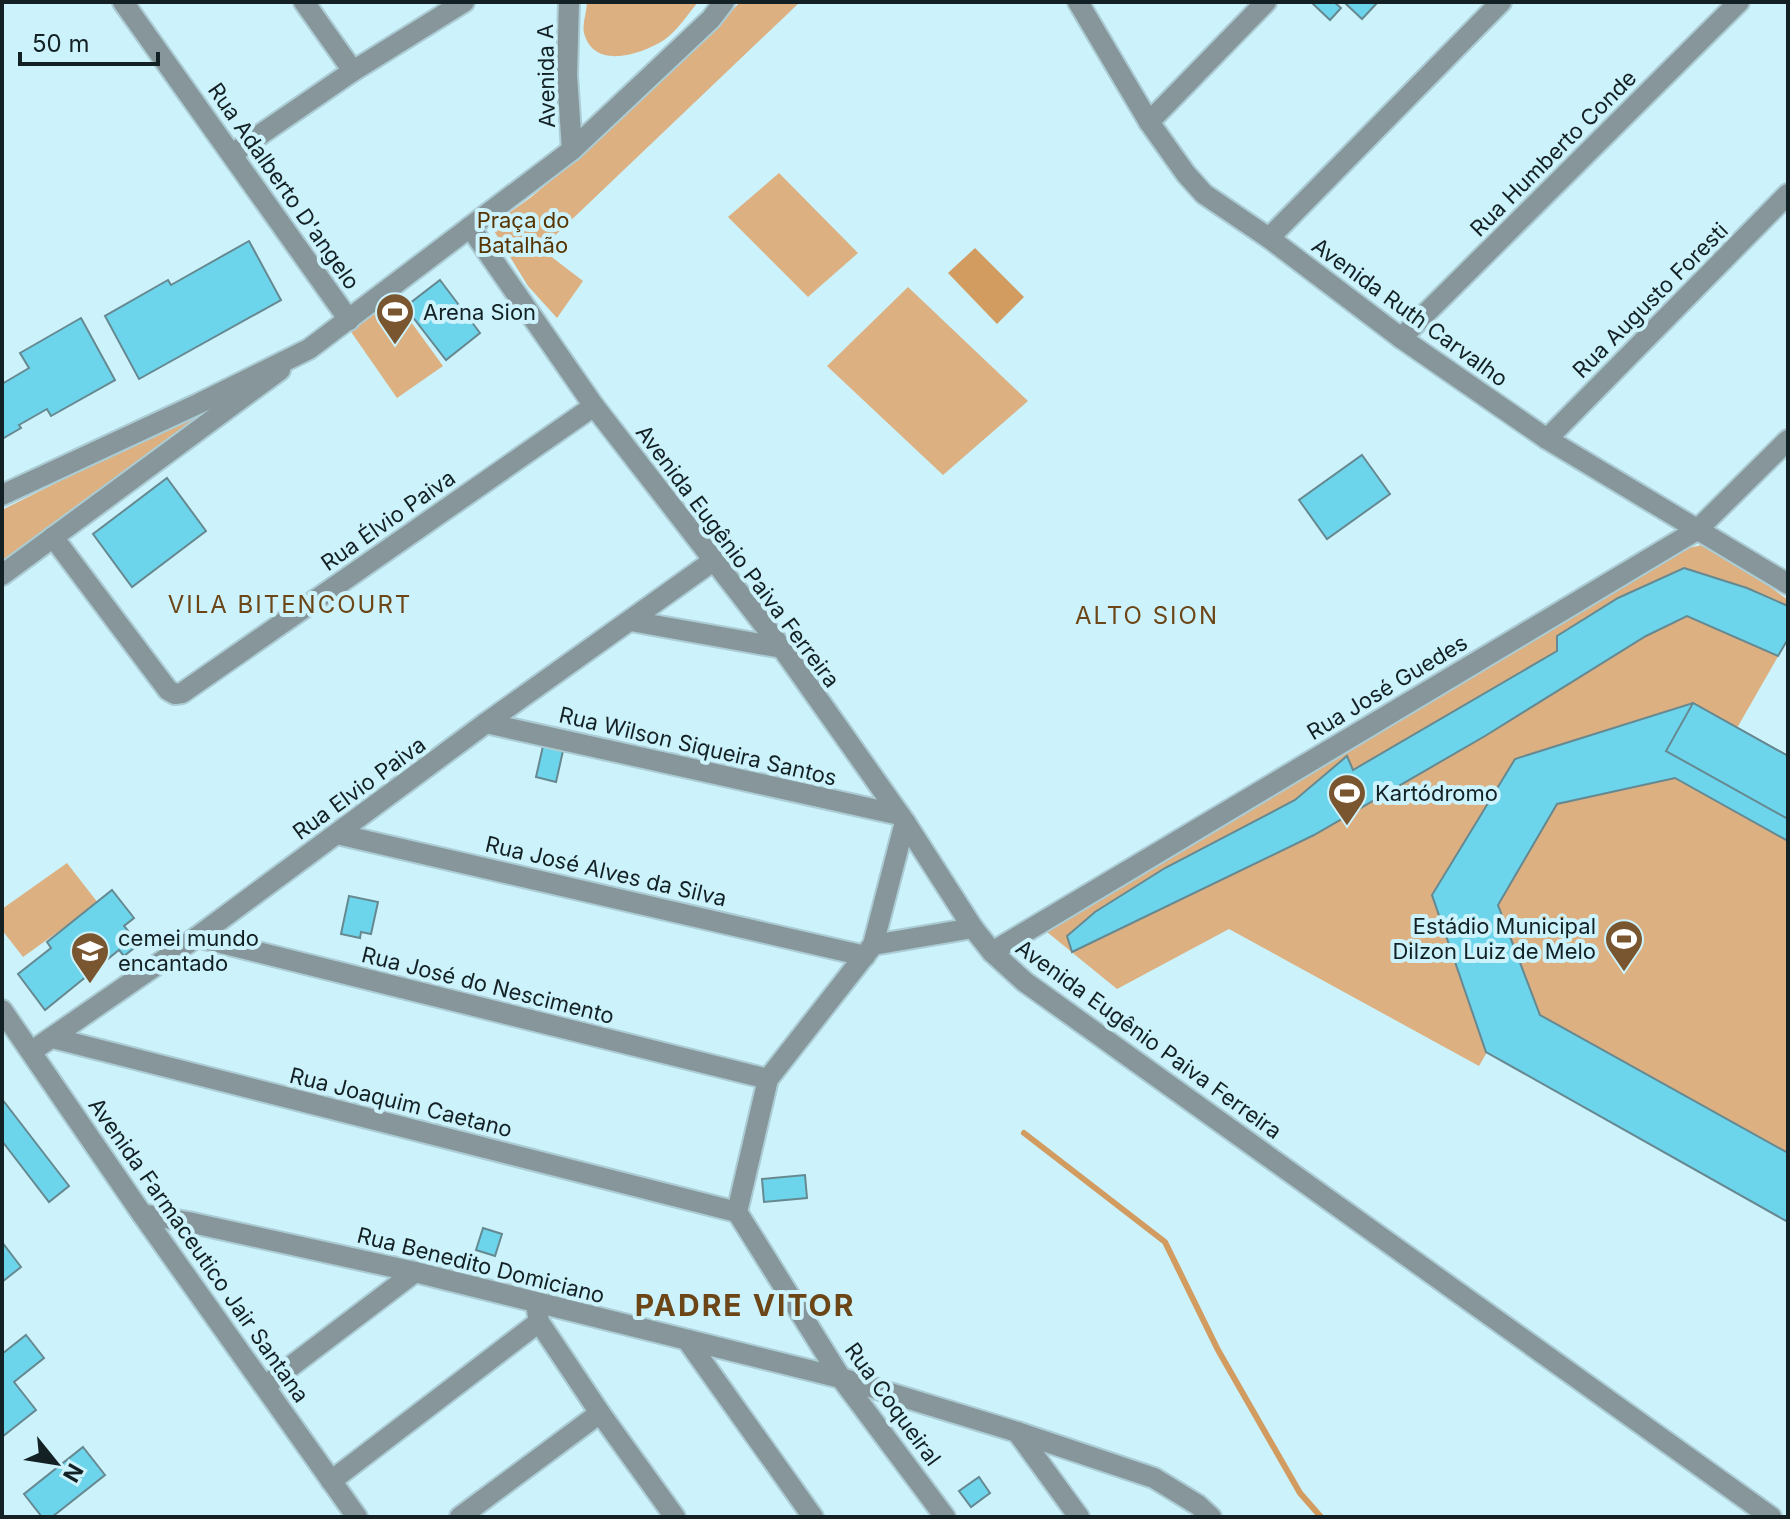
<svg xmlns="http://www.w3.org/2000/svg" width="1790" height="1519" viewBox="0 0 1790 1519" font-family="Inter,sans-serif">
	<rect width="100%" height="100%" fill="#ccf2fb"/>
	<g fill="#dcb081">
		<path d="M 587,2 L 698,2 C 688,14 677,31 664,40 C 642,54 594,71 584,33 C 582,24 587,11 587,2 Z"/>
		<path d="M 740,2 L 800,2 L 544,246 L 553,258 L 583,281 L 557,318 L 528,286 L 491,226 L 530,198 L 585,152 L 668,70 L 702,43 Z"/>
		<path d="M 779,173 L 858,253 L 808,297 L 728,217 Z"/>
		<path d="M 908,287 L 1028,401 L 943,475 L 827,366 Z"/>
		<path d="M 390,293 L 443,366 L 397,398 L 347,326 Z"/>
		<path d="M 268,377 L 2,574 L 2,510 Z"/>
		<path d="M 1702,545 L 1724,553 L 1788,600 L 1788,639 L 1737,728 L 1788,756 L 1788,1222 L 1487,1052 L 1479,1066 L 1229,929 L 1117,989 L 1047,932 L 1656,563 L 1684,549 Z"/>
		<path d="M 67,863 L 98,903 L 23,957 L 2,930 L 2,909 Z"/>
	</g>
	<path fill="#d29b60" d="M 975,248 L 1024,297 L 997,324 L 948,273 Z"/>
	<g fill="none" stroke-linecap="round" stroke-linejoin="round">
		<path stroke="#d29b60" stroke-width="6" d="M 1024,1133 L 1165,1242 L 1218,1350 L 1300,1493 L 1321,1517"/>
	</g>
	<g fill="#6dd5eb" stroke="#668991" stroke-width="2">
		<path d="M 1311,2 L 1334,2 L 1341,8 L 1330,20 Z"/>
		<path d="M 1347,2 L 1378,2 L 1362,19 L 1346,4 Z"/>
		<path d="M 249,241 L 281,300 L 139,379 L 105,316 L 168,280 L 171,285 Z"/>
		<path d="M 440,280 L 480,333 L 446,360 L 405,307 Z"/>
		<path d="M 81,318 L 115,380 L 51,416 L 47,409 L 19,425 L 21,428 L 2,439 L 2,384 L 29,368 L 20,353 Z"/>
		<path d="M 1362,455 L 1390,494 L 1327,539 L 1299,500 Z"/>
		<path d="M 167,478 L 206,531 L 132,587 L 93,534 Z"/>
		<path d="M 1684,568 L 1747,588 L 1788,606 L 1788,639 L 1778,656 L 1687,616 L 1646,636 L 1485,736 L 1314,835 L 1072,952 L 1067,936 L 1095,912 L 1165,868 L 1295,800 L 1347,756 L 1353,770 L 1557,651 L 1557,636 L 1618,598 Z"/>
		<path d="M 1693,703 L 1788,756 L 1788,841 L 1675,778 L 1557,804 L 1498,905 L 1540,1015 L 1788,1153 L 1788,1222 L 1486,1052 L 1432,895 L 1515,759 Z"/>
		<path d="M 1693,703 L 1788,756 L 1788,819 L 1666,751 Z"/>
		<path d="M 543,746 L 563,751 L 556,782 L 536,777 Z"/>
		<path d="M 112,890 L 134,918 L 124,926 L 139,944 L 124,956 L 119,950 L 45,1010 L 18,974 L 51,948 L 47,942 Z"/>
		<path d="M 349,896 L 378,902 L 371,934 L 361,932 L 360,938 L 341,934 Z"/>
		<path d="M 2,1099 L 69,1186 L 49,1202 L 2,1141 Z"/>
		<path d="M 805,1175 L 807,1198 L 764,1202 L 762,1179 Z"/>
		<path d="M 483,1228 L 502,1234 L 495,1256 L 476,1250 Z"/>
		<path d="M 2,1242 L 21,1267 L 2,1282 Z"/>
		<path d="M 26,1335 L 44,1358 L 14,1382 L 36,1410 L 2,1437 L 2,1354 Z"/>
		<path d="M 83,1447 L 105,1475 L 52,1517 L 42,1517 L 24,1494 Z"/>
		<path d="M 979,1477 L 990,1493 L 971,1507 L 959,1491 Z"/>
	</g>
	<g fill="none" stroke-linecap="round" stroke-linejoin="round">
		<g stroke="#abccd4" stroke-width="24">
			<g id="minor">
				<path d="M 123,2 L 349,320"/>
				<path d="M 304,2 L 353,71"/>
				<path d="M 1078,2 L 1149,122 L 1186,174 L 1204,194 L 1269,238 L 1401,338 L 1547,439 L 1788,584"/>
				<path d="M 1149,122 L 1266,2"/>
				<path d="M 232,154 L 353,71 L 464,2"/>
				<path d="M 470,227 L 594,406 L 782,648 L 905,822 L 973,928 L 992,952 L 1025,982 L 1771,1517"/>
				<path d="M 1269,238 L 1501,2"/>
				<path d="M 1401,338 L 1739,2"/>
				<path d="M 1547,439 L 1788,194"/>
				<path d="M 53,537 L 168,690 L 175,694 L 182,693 L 594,406"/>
				<path d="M 2,575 L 280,370"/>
				<path d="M 631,621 L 782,648"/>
				<path d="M 486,723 L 900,815"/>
				<path d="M 905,822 L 873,945 L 768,1079 L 737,1212 L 841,1378 L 945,1517"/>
				<path d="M 337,834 L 865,956"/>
				<path d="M 197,937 L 768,1079"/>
				<path d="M 873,945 L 973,928"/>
				<path d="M 992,952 L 1697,530 L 1788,440"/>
				<path d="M 2,1010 L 142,1214 L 357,1517"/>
				<path d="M 53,1038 L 737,1212"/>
				<path d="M 32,1051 L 197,937 L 486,723 L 713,561"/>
				<path d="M 142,1214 L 188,1222 L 415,1272 L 841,1378 L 1017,1432 L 1154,1478 L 1198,1505 L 1211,1517"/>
				<path d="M 537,1310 L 539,1322 L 600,1413 L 675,1517"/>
				<path d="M 687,1340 L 813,1517"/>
				<path d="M 265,1386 L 415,1272"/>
				<path d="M 1017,1432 L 1079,1517"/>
				<path d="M 331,1481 L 539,1322"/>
				<path d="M 460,1517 L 600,1413"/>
			</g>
		</g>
		<g stroke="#abccd4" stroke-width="24">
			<g id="tertiary">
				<path d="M 569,2 L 567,75 L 572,150"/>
				<path d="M 2,495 L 200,403 L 309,349 L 572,150 L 711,19 L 724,2"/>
			</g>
		</g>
		<use href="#minor" stroke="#87969a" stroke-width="20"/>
		<use href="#tertiary" stroke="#87969a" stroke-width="20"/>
	</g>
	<defs>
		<g id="stadium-pin" transform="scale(2)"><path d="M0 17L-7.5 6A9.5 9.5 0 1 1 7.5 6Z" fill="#79562f" stroke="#ccf2fb"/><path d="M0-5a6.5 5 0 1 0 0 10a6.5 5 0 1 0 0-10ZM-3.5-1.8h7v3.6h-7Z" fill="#fff"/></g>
		<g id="school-pin" transform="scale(2)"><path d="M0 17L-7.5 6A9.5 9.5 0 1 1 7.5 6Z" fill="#79562f" stroke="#ccf2fb"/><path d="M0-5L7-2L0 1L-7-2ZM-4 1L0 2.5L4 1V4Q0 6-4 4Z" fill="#fff"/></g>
	</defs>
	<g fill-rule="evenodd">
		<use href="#stadium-pin" x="395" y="312"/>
		<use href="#stadium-pin" x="1347" y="793"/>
		<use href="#stadium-pin" x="1624" y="939"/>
		<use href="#school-pin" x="90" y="951"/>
	</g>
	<g text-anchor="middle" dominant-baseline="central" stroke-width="8" stroke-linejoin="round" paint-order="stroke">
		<g font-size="22" fill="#132125" stroke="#ccf2fb">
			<text transform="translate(546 76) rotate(-91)">Avenida A</text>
			<text transform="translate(1553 153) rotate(-45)">Rua Humberto Conde</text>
			<text transform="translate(284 186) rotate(55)">Rua Adalberto D'angelo</text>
			<text transform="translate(1650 300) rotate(-45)">Rua Augusto Foresti</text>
			<text transform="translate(1410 312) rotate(36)">Avenida Ruth Carvalho</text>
			<text transform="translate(388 520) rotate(-35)">Rua Élvio Paiva</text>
			<text transform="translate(738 556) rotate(53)">Avenida Eugênio Paiva Ferreira</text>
			<text transform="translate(1387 687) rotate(-31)">Rua José Guedes</text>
			<text transform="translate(698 746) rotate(13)">Rua Wilson Siqueira Santos</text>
			<text transform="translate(359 788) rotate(-36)">Rua Elvio Paiva</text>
			<text transform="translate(606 871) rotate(13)">Rua José Alves da Silva</text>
			<text transform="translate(488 985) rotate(14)">Rua José do Nescimento</text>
			<text transform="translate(1149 1039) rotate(36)">Avenida Eugênio Paiva Ferreira</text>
			<text transform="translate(401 1102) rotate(14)">Rua Joaquim Caetano</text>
			<text transform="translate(199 1250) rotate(55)">Avenida Farmaceutico Jair Santana</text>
			<text transform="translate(481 1265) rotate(14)">Rua Benedito Domiciano</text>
			<text transform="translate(893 1404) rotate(54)">Rua Coqueiral</text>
		</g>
		<g font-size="22" fill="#583401" stroke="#ccf2fb">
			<text x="523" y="220">Praça do<tspan x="523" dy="25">Batalhão</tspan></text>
		</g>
		<g font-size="22" fill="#132125" stroke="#ccf2fb" text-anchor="start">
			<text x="423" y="312">Arena Sion</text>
			<text x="1375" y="793">Kartódromo</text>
			<text x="1596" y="926" text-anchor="end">Estádio Municipal<tspan x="1596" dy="25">Dilzon Luiz de Melo</tspan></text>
			<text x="118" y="938">cemei mundo<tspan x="118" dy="25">encantado</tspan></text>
		</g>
		<g font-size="24" letter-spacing="2" fill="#6c4617" stroke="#ccf2fb">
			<text x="290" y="604">VILA BITENCOURT</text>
			<text x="1147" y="615">ALTO SION</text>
		</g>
		<g font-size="30" font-weight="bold" letter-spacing="2" fill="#6c4617" stroke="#ccf2fb">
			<text x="745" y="1305">PADRE VITOR</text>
		</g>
	</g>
	<rect width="1790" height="1519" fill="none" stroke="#132125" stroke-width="8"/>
	<g transform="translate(56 1463) rotate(120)" stroke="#ccf2fb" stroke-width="6" paint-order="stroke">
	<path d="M0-6L14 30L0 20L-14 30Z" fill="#132125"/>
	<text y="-12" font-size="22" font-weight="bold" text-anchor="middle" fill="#132125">N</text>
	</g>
	<path d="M20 52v12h138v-12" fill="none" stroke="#132125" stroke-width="4"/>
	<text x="32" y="52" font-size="24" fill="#132125" stroke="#ccf2fb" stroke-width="6" paint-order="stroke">50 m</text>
</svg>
